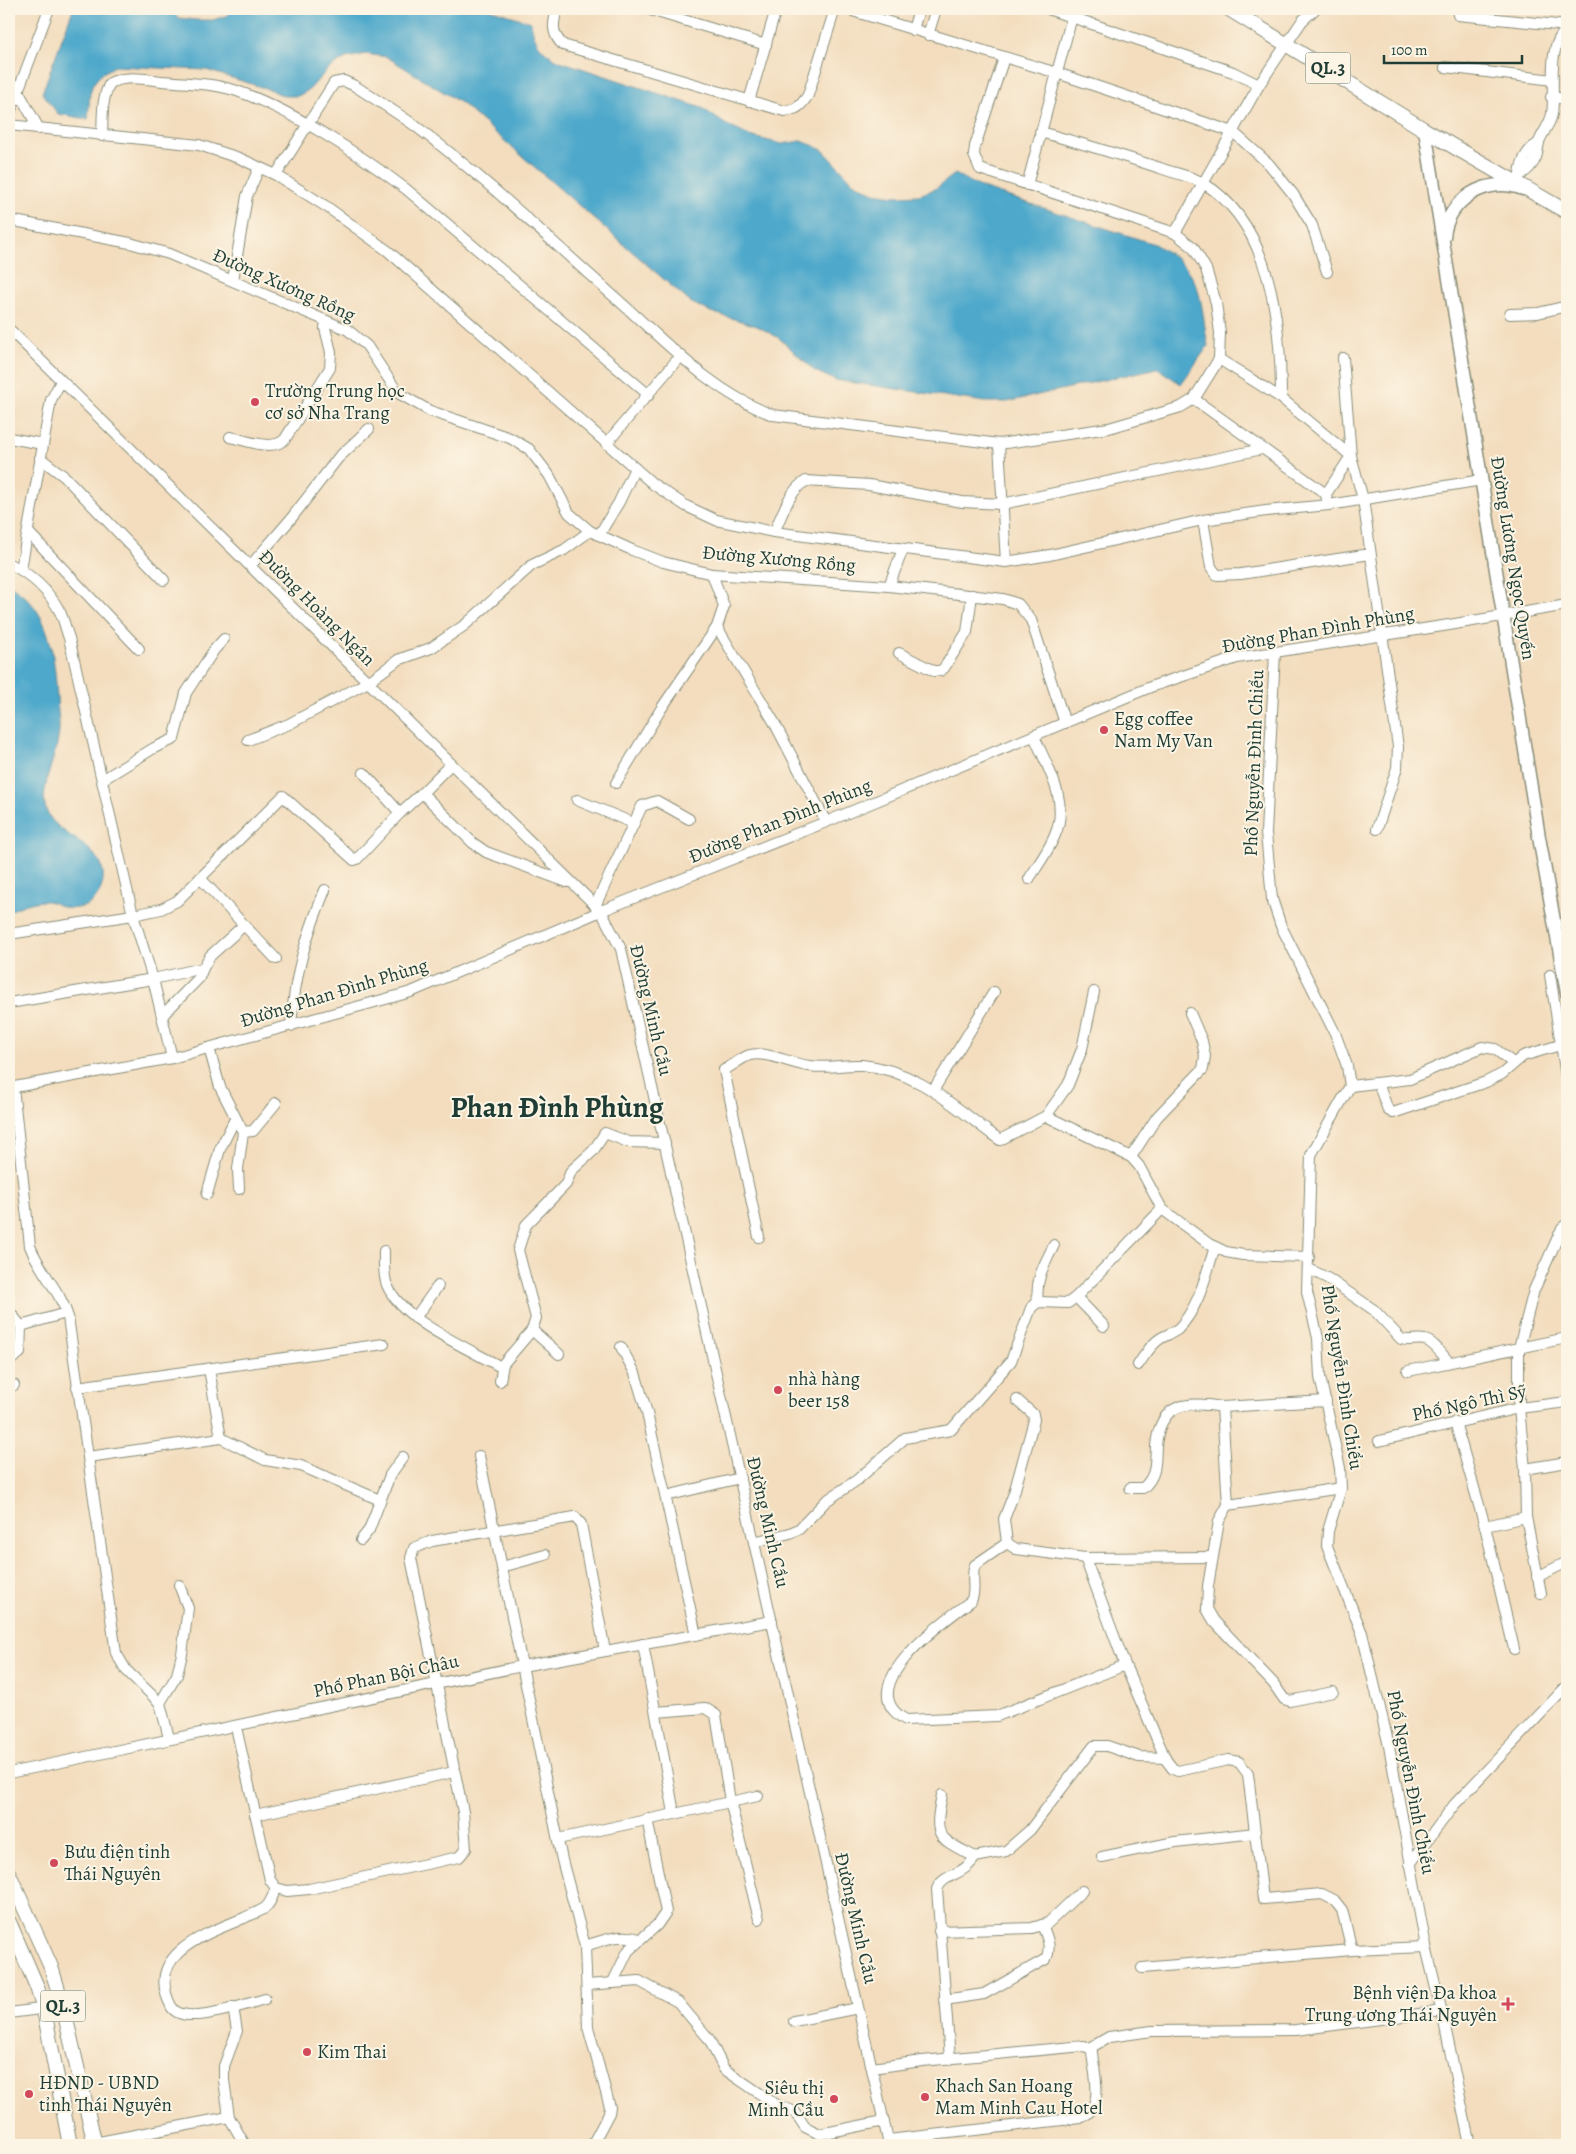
<svg xmlns="http://www.w3.org/2000/svg" width="1576" height="2154" viewBox="0 0 1576 2154" font-family="Alegreya,serif">
	<rect width="100%" height="100%" fill="#fcf5e5"/>
	<filter id="ink" filterUnits="userSpaceOnUse"><feTurbulence type="fractalNoise" baseFrequency=".02" numOctaves="2"/><feDisplacementMap in="SourceGraphic" scale="10" xChannelSelector="R" yChannelSelector="G"/><feConvolveMatrix kernelMatrix="1 2 1 2 8 2 1 2 1" color-interpolation-filters="sRGB"/></filter>
	<filter id="wash" filterUnits="userSpaceOnUse"><feTurbulence type="fractalNoise" baseFrequency=".0096" numOctaves="4" result="noise"/><feDisplacementMap in="SourceGraphic" scale="20" xChannelSelector="R" yChannelSelector="G"/><feGaussianBlur stdDeviation="1.12" result="paint"/><feColorMatrix in="noise" values="0 0 0 0 0 0 0 0 0 0 0 0 0 0 0 0 0 1.4 0 .05"/><feComposite in="paint" operator="in"/></filter>
	<g filter="url(#wash)">
		<rect width="100%" height="100%" fill="#f3ddbe"/>
		<g fill="#4da8cb" stroke="#367280">
			<path d="M 73,9 L 164,9 L 179,18 L 196,20 L 213,20 L 228,15 L 234,9 L 490,9 L 531,22 C 534,43 542,52 560,61 L 702,108 L 725,124 L 749,136 L 782,144 L 801,141 L 815,146 L 824,151 L 853,182 L 874,193 L 895,196 L 919,195 L 935,189 L 955,174 L 982,188 L 1154,244 C 1204,272 1199,294 1208,346 L 1181,384 L 1157,368 L 1007,402 L 985,402 L 835,380 L 815,371 L 779,338 L 757,326 L 711,312 L 690,302 L 461,103 L 387,57 L 366,54 L 346,58 L 327,70 L 309,90 L 298,96 L 284,96 L 271,90 L 206,70 L 115,66 L 101,74 L 93,84 L 90,93 L 88,119 L 58,114 L 42,93 Z"/>
			<path d="M 9,585 C 51,608 54,654 57,697 C 57,710 61,726 58,739 C 55,760 38,792 47,812 C 59,840 118,848 100,891 C 94,906 78,911 63,907 C 57,905 51,901 45,901 C 33,901 19,906 9,912 Z"/>
		</g>
	</g>
	<g filter="url(#ink)">
		<g fill="none" stroke-linecap="round" stroke-linejoin="round">
			<g stroke="#898d79" stroke-width="12">
				<g id="minor">
					<path d="M 557,9 C 553,23 551,34 563,45 L 784,111 C 797,110 801,106 808,95 L 835,9"/>
					<path d="M 647,9 L 766,45"/>
					<path d="M 846,9 L 1057,73 L 1233,132 L 1269,164 L 1293,194 L 1312,225 L 1327,272"/>
					<path d="M 1048,9 L 1233,72 L 1259,85"/>
					<path d="M 1458,15 L 1567,26"/>
					<path d="M 913,30 L 919,9"/>
					<path d="M 928,35 L 936,9"/>
					<path d="M 1445,67 L 1553,80"/>
					<path d="M 18,91 L 39,129"/>
					<path d="M 1551,97 L 1567,99"/>
					<path d="M 749,101 L 776,9"/>
					<path d="M 9,115 L 49,9"/>
					<path d="M 9,125 L 199,145 L 239,158 L 276,175 L 327,207 L 388,251 L 653,484 L 686,506 L 716,520 L 774,532 L 1006,562 L 1050,555 L 1203,520 L 1266,511 L 1329,505 L 1482,480"/>
					<path d="M 1040,132 C 1081,143 1120,155 1160,168 C 1173,173 1191,176 1203,183 C 1272,224 1281,326 1281,398"/>
					<path d="M 102,136 C 103,118 101,99 110,83 C 126,75 145,79 162,81 C 186,83 211,83 234,90 C 289,108 359,154 406,189 L 649,395"/>
					<path d="M 1520,173 C 1522,160 1528,149 1539,143"/>
					<path d="M 276,175 L 334,83 L 344,81 L 355,86 C 376,100 398,113 418,128 C 485,178 547,237 610,293 C 660,336 710,392 773,415 L 999,444 L 1109,428 L 1181,407 L 1194,399 L 1219,359 L 1220,333 L 1216,303 L 1206,269 L 1193,247 L 1175,233 L 980,169 L 974,155 L 975,146 L 1004,58"/>
					<path d="M 1513,182 C 1520,174 1525,173 1530,167 C 1538,158 1537,152 1539,142 C 1542,133 1550,125 1552,114 C 1556,89 1545,47 1567,29"/>
					<path d="M 1027,185 L 1074,9"/>
					<path d="M 9,220 L 130,243 L 169,254 L 348,330 L 367,346 L 398,393 L 430,411 L 510,438 L 529,449 L 549,475 L 569,513 L 590,531 L 632,550 L 663,562 L 712,574 L 889,586 L 1003,599 L 1018,604 L 1031,620 L 1065,723"/>
					<path d="M 1175,233 L 1259,85 L 1302,21 L 1315,9"/>
					<path d="M 233,280 L 247,196 L 259,168"/>
					<path d="M 1510,314 L 1538,313 L 1567,306"/>
					<path d="M 9,329 L 601,911 L 621,949 L 889,2145"/>
					<path d="M 1343,358 L 1351,456 L 1363,499 L 1398,747 L 1397,768 L 1377,829"/>
					<path d="M 1219,359 L 1281,398 L 1351,456 L 1326,494"/>
					<path d="M 1194,399 L 1326,494 L 1327,500"/>
					<path d="M 230,437 C 246,440 273,452 285,439 L 330,368 L 331,352 L 325,328 L 326,321"/>
					<path d="M 9,438 L 43,444"/>
					<path d="M 607,443 L 681,355"/>
					<path d="M 999,444 L 1006,562"/>
					<path d="M 40,458 L 65,477 L 164,580"/>
					<path d="M 1203,520 L 1211,567 L 1217,575 L 1241,574 L 1370,554"/>
					<path d="M 28,532 L 139,649"/>
					<path d="M 774,532 C 782,516 789,490 806,481 L 869,485 L 962,502 L 1002,504 L 1262,449"/>
					<path d="M 599,535 L 619,502 L 635,468"/>
					<path d="M 9,564 C 29,572 50,592 60,612 C 64,620 66,630 69,638 L 133,915 L 153,979 L 172,1058"/>
					<path d="M 250,566 L 290,520 L 338,458 L 369,429"/>
					<path d="M 21,569 L 51,400 L 61,381"/>
					<path d="M 712,574 L 724,606 L 717,627 L 774,722 L 826,822"/>
					<path d="M 889,586 L 903,549"/>
					<path d="M 1275,652 L 1266,833 L 1272,899 L 1281,926 L 1335,1033 L 1347,1066 L 1350,1086 L 1311,1155 L 1307,1292 L 1318,1338 L 1320,1377 L 1340,1468 L 1341,1488 L 1328,1531 L 1327,1546 L 1362,1633 L 1389,1746 L 1426,1947 L 1443,2017 L 1470,2145"/>
					<path d="M 899,653 L 934,671 L 940,671 L 944,668 L 967,632 L 972,595"/>
					<path d="M 248,740 L 289,724 L 368,682 L 398,660 L 431,648 L 465,625 L 532,565 L 564,550 L 590,531"/>
					<path d="M 364,773 L 400,813"/>
					<path d="M 102,780 L 154,748 L 174,739 L 186,693 L 214,650 L 224,639"/>
					<path d="M 616,783 L 661,709 L 717,627"/>
					<path d="M 422,793 L 451,764"/>
					<path d="M 577,800 L 633,823"/>
					<path d="M 200,878 L 276,959"/>
					<path d="M 1029,879 C 1038,865 1049,850 1055,835 C 1070,801 1047,767 1034,736"/>
					<path d="M 595,906 L 642,806 L 657,801 L 689,819"/>
					<path d="M 9,934 L 133,915 L 161,909 L 177,901 L 283,796 L 354,860 L 357,859 L 400,813 L 422,793 L 473,843 L 486,852 L 567,882"/>
					<path d="M 1550,975 L 1567,1082"/>
					<path d="M 9,1003 L 153,979 L 203,968 L 210,956 L 243,926"/>
					<path d="M 162,1016 L 199,978 L 203,968"/>
					<path d="M 291,1026 C 295,972 305,940 325,890"/>
					<path d="M 209,1048 L 220,1087 L 243,1132 L 238,1169 L 239,1189"/>
					<path d="M 1378,1083 L 1388,1110 L 1393,1113 L 1486,1082 L 1502,1074 L 1523,1056 L 1567,1043"/>
					<path d="M 1350,1086 L 1410,1079 L 1482,1047 L 1495,1049 L 1513,1063"/>
					<path d="M 13,1087 L 30,1246 C 40,1272 60,1290 68,1317 L 116,1653 L 126,1670 L 160,1703 L 169,1738"/>
					<path d="M 9,1088 L 172,1058 L 411,992 L 601,911 L 826,822 L 1153,686 L 1237,658 L 1449,625 L 1567,605"/>
					<path d="M 934,1089 L 994,992"/>
					<path d="M 1046,1116 L 1131,1157 L 1139,1166 L 1162,1209 L 1209,1244 L 1226,1252 L 1243,1255 L 1309,1257"/>
					<path d="M 243,1132 L 253,1131 L 276,1103"/>
					<path d="M 1131,1157 L 1157,1117 L 1203,1069 L 1205,1056 L 1202,1041 L 1190,1013"/>
					<path d="M 207,1194 L 220,1149 L 235,1119"/>
					<path d="M 759,1237 L 724,1070 C 732,1066 741,1058 750,1055 C 766,1051 792,1064 809,1066 C 827,1069 844,1064 862,1065 C 919,1070 956,1109 1000,1140 L 1046,1116 L 1068,1085 L 1082,1049 L 1094,992"/>
					<path d="M 384,1251 C 384,1262 383,1275 387,1285 C 402,1321 468,1348 501,1367"/>
					<path d="M 1309,1269 L 1327,1278 L 1374,1310 L 1401,1339 C 1409,1342 1417,1338 1425,1340 C 1434,1342 1443,1356 1449,1362"/>
					<path d="M 1076,1297 L 1104,1326"/>
					<path d="M 1038,1302 C 1035,1279 1044,1265 1054,1245"/>
					<path d="M 9,1311 L 21,1326"/>
					<path d="M 415,1318 L 438,1286"/>
					<path d="M 532,1330 L 559,1354"/>
					<path d="M 621,1347 L 635,1373 L 647,1413 L 696,1635"/>
					<path d="M 9,1361 L 20,1353 L 21,1326 L 66,1313"/>
					<path d="M 1138,1365 C 1145,1355 1151,1344 1161,1338 C 1166,1335 1173,1333 1178,1329 C 1199,1308 1206,1274 1215,1247"/>
					<path d="M 209,1369 L 221,1438"/>
					<path d="M 1408,1371 L 1567,1338"/>
					<path d="M 500,1381 L 503,1364 L 532,1330 L 536,1318 L 518,1250 L 526,1225 L 566,1184 L 571,1171 L 593,1151 L 605,1133 L 628,1142 L 665,1143"/>
					<path d="M 9,1387 L 14,1385"/>
					<path d="M 77,1387 L 384,1344"/>
					<path d="M 1017,1400 L 1033,1414 L 1034,1420 L 1014,1493 L 1004,1519 L 1007,1543 L 1016,1549 L 1085,1558 L 1212,1557"/>
					<path d="M 1326,1401 L 1222,1407 L 1228,1505 L 1219,1521 L 1208,1586 L 1207,1609 L 1214,1621 L 1273,1683 L 1284,1699 L 1290,1701 L 1333,1692"/>
					<path d="M 1455,1422 L 1485,1526 L 1514,1649"/>
					<path d="M 1379,1441 L 1519,1408 L 1567,1402"/>
					<path d="M 479,1456 L 562,1860 L 585,1946 L 588,2027 L 610,2107 L 609,2113 L 592,2145"/>
					<path d="M 88,1457 L 221,1438 L 265,1460 L 301,1466 L 380,1500"/>
					<path d="M 1525,1469 L 1567,1462"/>
					<path d="M 1130,1488 L 1143,1488 C 1157,1476 1155,1463 1156,1446 C 1160,1402 1186,1401 1222,1407"/>
					<path d="M 666,1496 L 740,1478"/>
					<path d="M 1228,1505 L 1341,1488"/>
					<path d="M 1485,1526 L 1526,1517"/>
					<path d="M 361,1540 L 369,1530 L 390,1475 L 403,1457"/>
					<path d="M 754,1542 L 790,1533 L 799,1529 L 826,1501 L 857,1480 L 905,1438 L 951,1430 L 1011,1361 L 1031,1308 L 1038,1302 L 1068,1303 L 1076,1297 L 1162,1209"/>
					<path d="M 1007,1543 L 975,1565 C 970,1577 977,1590 971,1601 C 945,1620 848,1688 906,1720 L 997,1716 L 1125,1665"/>
					<path d="M 1085,1558 L 1125,1665 L 1166,1760 L 1173,1769 L 1178,1771 L 1228,1760 L 1239,1762 L 1248,1774 L 1263,1899 L 1322,1894 L 1334,1900 L 1342,1910 L 1352,1950"/>
					<path d="M 502,1567 L 545,1555"/>
					<path d="M 1537,1577 L 1567,1562"/>
					<path d="M 1541,1593 L 1526,1517 L 1525,1469 L 1519,1408 L 1519,1348 L 1534,1290 L 1562,1228 L 1567,1224"/>
					<path d="M 643,1644 L 674,1813"/>
					<path d="M 160,1703 L 177,1675 L 182,1654 L 188,1608 L 179,1585"/>
					<path d="M 656,1712 L 705,1708 L 716,1715 L 730,1801 L 759,1919"/>
					<path d="M 236,1727 L 270,1880 L 276,1888 L 287,1891 L 309,1889 L 459,1857 L 466,1849 L 463,1812 L 411,1558 L 414,1548 L 432,1541 L 575,1517 L 581,1524 L 605,1651"/>
					<path d="M 9,1773 L 522,1666 L 772,1621"/>
					<path d="M 942,1795 C 933,1839 938,1837 975,1857 C 964,1876 944,1873 937,1889 L 950,2059"/>
					<path d="M 255,1815 L 454,1772"/>
					<path d="M 558,1839 L 758,1796"/>
					<path d="M 975,1857 L 1006,1851 L 1030,1830 L 1094,1746 L 1107,1746 L 1139,1757 L 1165,1758"/>
					<path d="M 1102,1857 L 1175,1842 L 1255,1833"/>
					<path d="M 1410,1864 L 1454,1805 L 1567,1686"/>
					<path d="M 939,1931 L 1032,1928 L 1048,1923 L 1082,1891"/>
					<path d="M 585,1946 C 604,1940 620,1933 640,1939"/>
					<path d="M 1142,1968 L 1352,1950 L 1426,1947"/>
					<path d="M 613,1982 L 628,1951 L 657,1925 L 666,1912 L 647,1819"/>
					<path d="M 587,1985 L 639,1981 L 678,2002 L 709,2039 L 724,2069 L 775,2104 L 795,2112 L 805,2127 L 820,2134 L 884,2121"/>
					<path d="M 265,1999 C 245,2004 182,2028 171,2006 C 144,1954 206,1934 244,1918 C 250,1915 259,1912 265,1908 C 271,1903 273,1895 276,1888"/>
					<path d="M 944,2000 L 984,1994 L 1046,1959 C 1052,1947 1047,1937 1042,1925"/>
					<path d="M 233,2007 L 237,2031 L 224,2066 L 224,2080 L 229,2117 L 245,2145"/>
					<path d="M 9,2013 L 63,2006"/>
					<path d="M 794,2021 L 858,2008"/>
					<path d="M 1090,2048 L 1109,2037 L 1152,2031 L 1296,2030 L 1442,2011"/>
					<path d="M 872,2068 L 922,2061 L 1084,2046 L 1090,2048 L 1092,2052 C 1094,2076 1106,2107 1080,2118 L 888,2140"/>
					<path d="M 94,2143 L 229,2117"/>
				</g>
			</g>
			<g stroke="#898d79" stroke-width="15">
				<g id="major">
					<path d="M 1425,130 L 1539,837 L 1567,993"/>
					<path d="M 1444,237 C 1447,199 1488,175 1523,189"/>
				</g>
			</g>
			<g stroke="#898d79" stroke-width="16">
				<g id="highway">
					<path d="M 1229,9 L 1425,130 L 1567,212"/>
					<path d="M 9,1874 L 51,1967 L 63,2006 L 95,2145"/>
					<path d="M 9,1922 L 37,1987 L 44,2010 L 70,2145"/>
				</g>
			</g>
			<use href="#minor" stroke="#fff" stroke-width="10"/>
			<use href="#major" stroke="#fff" stroke-width="12"/>
			<use href="#highway" stroke="#fff" stroke-width="14"/>
		</g>
	</g>
	<g fill="#d1495b" stroke="#fcf5e5" stroke-width="2">
		<circle cx="255" cy="402" r="5"/>
		<circle cx="1104" cy="730" r="5"/>
		<circle cx="778" cy="1390" r="5"/>
		<circle cx="54" cy="1863" r="5"/>
		<path d="M1505.5 1996.5h5v5h5v5h-5v5h-5v-5h-5v-5h5z"/>
		<circle cx="307" cy="2052" r="5"/>
		<circle cx="29" cy="2094" r="5"/>
		<circle cx="925" cy="2097" r="5"/>
		<circle cx="834" cy="2099" r="5"/>
	</g>
	<g text-anchor="middle" dominant-baseline="central" stroke-width="4" stroke-linejoin="round" paint-order="stroke">
		<g fill="#fcf5e5" stroke="#617469" stroke-width="1">
			<rect x="1305.5" y="52.5" width="45" height="31" rx="4"/>
			<rect x="40.5" y="1990.5" width="45" height="31" rx="4"/>
		</g>
		<g font-size="18" font-weight="bold" fill="#1f3d34">
			<text x="1328" y="68">QL.3</text>
			<text x="63" y="2006">QL.3</text>
		</g>
		<g font-size="19" fill="#1f3d34" stroke="#fcf5e5">
			<text transform="translate(284 285) rotate(24)">Đường Xương Rồng</text>
			<text transform="translate(1513 558) rotate(81)">Đường Lương Ngọc Quyến</text>
			<text transform="translate(779 559) rotate(5)">Đường Xương Rồng</text>
			<text transform="translate(317 608) rotate(45)">Đường Hoàng Ngân</text>
			<text transform="translate(1318 630) rotate(-10)">Đường Phan Đình Phùng</text>
			<text transform="translate(1254 763) rotate(-88)">Phố Nguyễn Đình Chiểu</text>
			<text transform="translate(780 821) rotate(-22)">Đường Phan Đình Phùng</text>
			<text transform="translate(334 993) rotate(-17)">Đường Phan Đình Phùng</text>
			<text transform="translate(651 1010) rotate(77)">Đường Minh Cầu</text>
			<text transform="translate(1342 1377) rotate(81)">Phố Nguyễn Đình Chiểu</text>
			<text transform="translate(1469 1403) rotate(-12)">Phố Ngô Thì Sỹ</text>
			<text transform="translate(768 1522) rotate(77)">Đường Minh Cầu</text>
			<text transform="translate(386 1676) rotate(-12)">Phố Phan Bội Châu</text>
			<text transform="translate(1411 1782) rotate(79)">Phố Nguyễn Đình Chiểu</text>
			<text transform="translate(856 1918) rotate(77)">Đường Minh Cầu</text>
		</g>
		<g font-size="19" fill="#1f3d34" stroke="#fcf5e5" text-anchor="start">
			<text x="265" y="391">Trường Trung học<tspan x="265" dy="22">cơ sở Nha Trang</tspan></text>
			<text x="1114" y="719">Egg coffee<tspan x="1114" dy="22">Nam My Van</tspan></text>
			<text x="788" y="1379">nhà hàng<tspan x="788" dy="22">beer 158</tspan></text>
			<text x="64" y="1852">Bưu điện tỉnh<tspan x="64" dy="22">Thái Nguyên</tspan></text>
			<text x="1497" y="1993" text-anchor="end">Bệnh viện Đa khoa<tspan x="1497" dy="22">Trung ương Thái Nguyên</tspan></text>
			<text x="317" y="2052">Kim Thai</text>
			<text x="39" y="2083">HĐND - UBND<tspan x="39" dy="22">tỉnh Thái Nguyên</tspan></text>
			<text x="935" y="2086">Khach San Hoang<tspan x="935" dy="22">Mam Minh Cau Hotel</tspan></text>
			<text x="824" y="2088" text-anchor="end">Siêu thị<tspan x="824" dy="22">Minh Cầu</tspan></text>
		</g>
		<g font-size="29" font-weight="bold" fill="#1f3d34" stroke="#fcf5e5">
			<text x="557" y="1107">Phan Đình Phùng</text>
		</g>
	</g>
	<rect width="1576" height="2154" fill="none" stroke="#fcf5e5" stroke-width="30"/>
	<path d="M1384 55v8h138v-8" fill="none" stroke="#1f3d34" stroke-width="2.5"/>
	<text x="1391" y="55" font-size="15" fill="#1f3d34" stroke="#fcf5e5" stroke-width="4" paint-order="stroke">100 m</text>
</svg>
